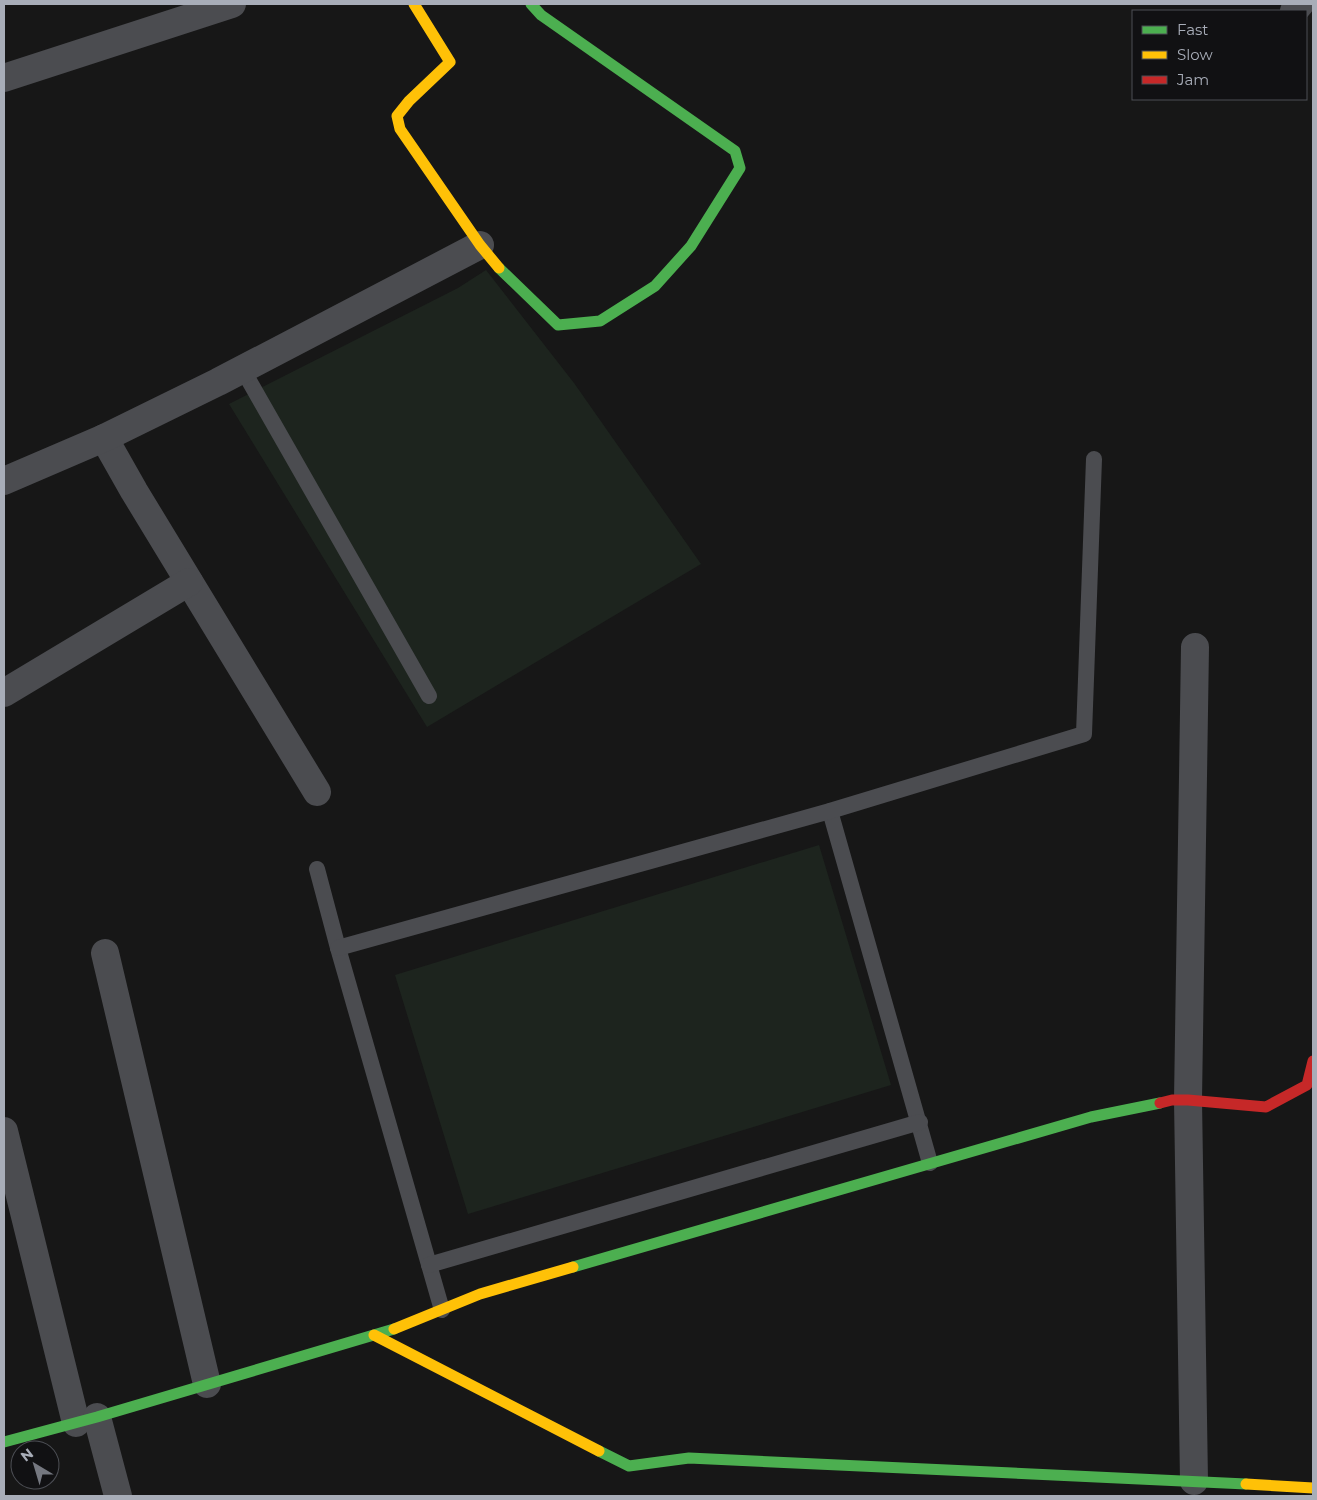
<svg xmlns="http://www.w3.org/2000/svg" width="1317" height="1500" viewBox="0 0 1317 1500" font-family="Montserrat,sans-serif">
	<rect width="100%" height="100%" fill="#171717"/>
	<g fill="#1d241e">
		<path d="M 486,270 L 574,383 L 701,564 L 427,727 L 229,404 L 458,288 Z"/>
		<path d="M 819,845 L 891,1085 L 468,1214 L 395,975 Z"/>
	</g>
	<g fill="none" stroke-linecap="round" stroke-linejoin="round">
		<g stroke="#4b4c50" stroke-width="16">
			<path d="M 243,370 L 429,696"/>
			<path d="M 830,811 L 930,1163"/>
			<path d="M 317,869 L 338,948 L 442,1310"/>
			<path d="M 338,948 L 830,811 L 1084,734 L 1094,459"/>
			<path d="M 429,1265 L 920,1122"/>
		</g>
		<g stroke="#4b4c50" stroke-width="28">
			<path d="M 1294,11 L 1300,4"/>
			<path d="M 4,78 L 232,4"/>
			<path d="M 104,438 L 134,491 L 317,792"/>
			<path d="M 4,481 L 104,438 L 218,382 L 480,245"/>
			<path d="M 4,693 L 189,582"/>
			<path d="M 105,953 L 207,1384"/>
			<path d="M 4,1131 L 76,1423"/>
			<path d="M 97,1417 L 118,1496"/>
			<path d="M 1194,1481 L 1188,1100 L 1195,647"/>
		</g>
		<g stroke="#4caf50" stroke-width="11">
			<path d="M 499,268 L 558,325 L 600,321 L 655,286 L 691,246 L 740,168 L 735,151 L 541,15 L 531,4"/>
			<path d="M 573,1267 L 1091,1117 L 1160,1103"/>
			<path d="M 4,1442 L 97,1417 L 394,1329"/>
			<path d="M 599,1451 L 629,1466 L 689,1458 L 1246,1484"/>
		</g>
		<g stroke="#ffc107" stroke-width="11">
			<path d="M 414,4 L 450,62 L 409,101 L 397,116 L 400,129 L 480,245 L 499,268"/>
			<path d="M 394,1329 L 480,1294 L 573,1267"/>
			<path d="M 374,1335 L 599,1451"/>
			<path d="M 1246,1484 L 1313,1488"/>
		</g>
		<path stroke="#c62828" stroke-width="11" d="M 1160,1103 L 1172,1100 L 1188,1100 L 1266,1107 L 1307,1085 L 1313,1061"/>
	</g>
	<rect width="1317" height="1500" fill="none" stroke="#a8adb8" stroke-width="10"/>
	<rect x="1132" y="10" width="175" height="90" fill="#111113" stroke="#4d4f55"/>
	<rect x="1142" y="26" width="25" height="8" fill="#4caf50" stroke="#4d4f55"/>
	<text x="1177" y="35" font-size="15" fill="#a8adb8">Fast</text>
	<rect x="1142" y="51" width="25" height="8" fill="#ffc107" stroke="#4d4f55"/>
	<text x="1177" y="60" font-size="15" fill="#a8adb8">Slow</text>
	<rect x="1142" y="76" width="25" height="8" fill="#c62828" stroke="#4d4f55"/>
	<text x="1177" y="85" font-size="15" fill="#a8adb8">Jam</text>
	<g transform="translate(35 1465) rotate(322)"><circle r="24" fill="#111113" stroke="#4d4f55"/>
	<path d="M0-4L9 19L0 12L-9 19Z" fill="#757880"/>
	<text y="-8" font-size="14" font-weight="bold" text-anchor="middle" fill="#a8adb8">N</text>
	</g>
</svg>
